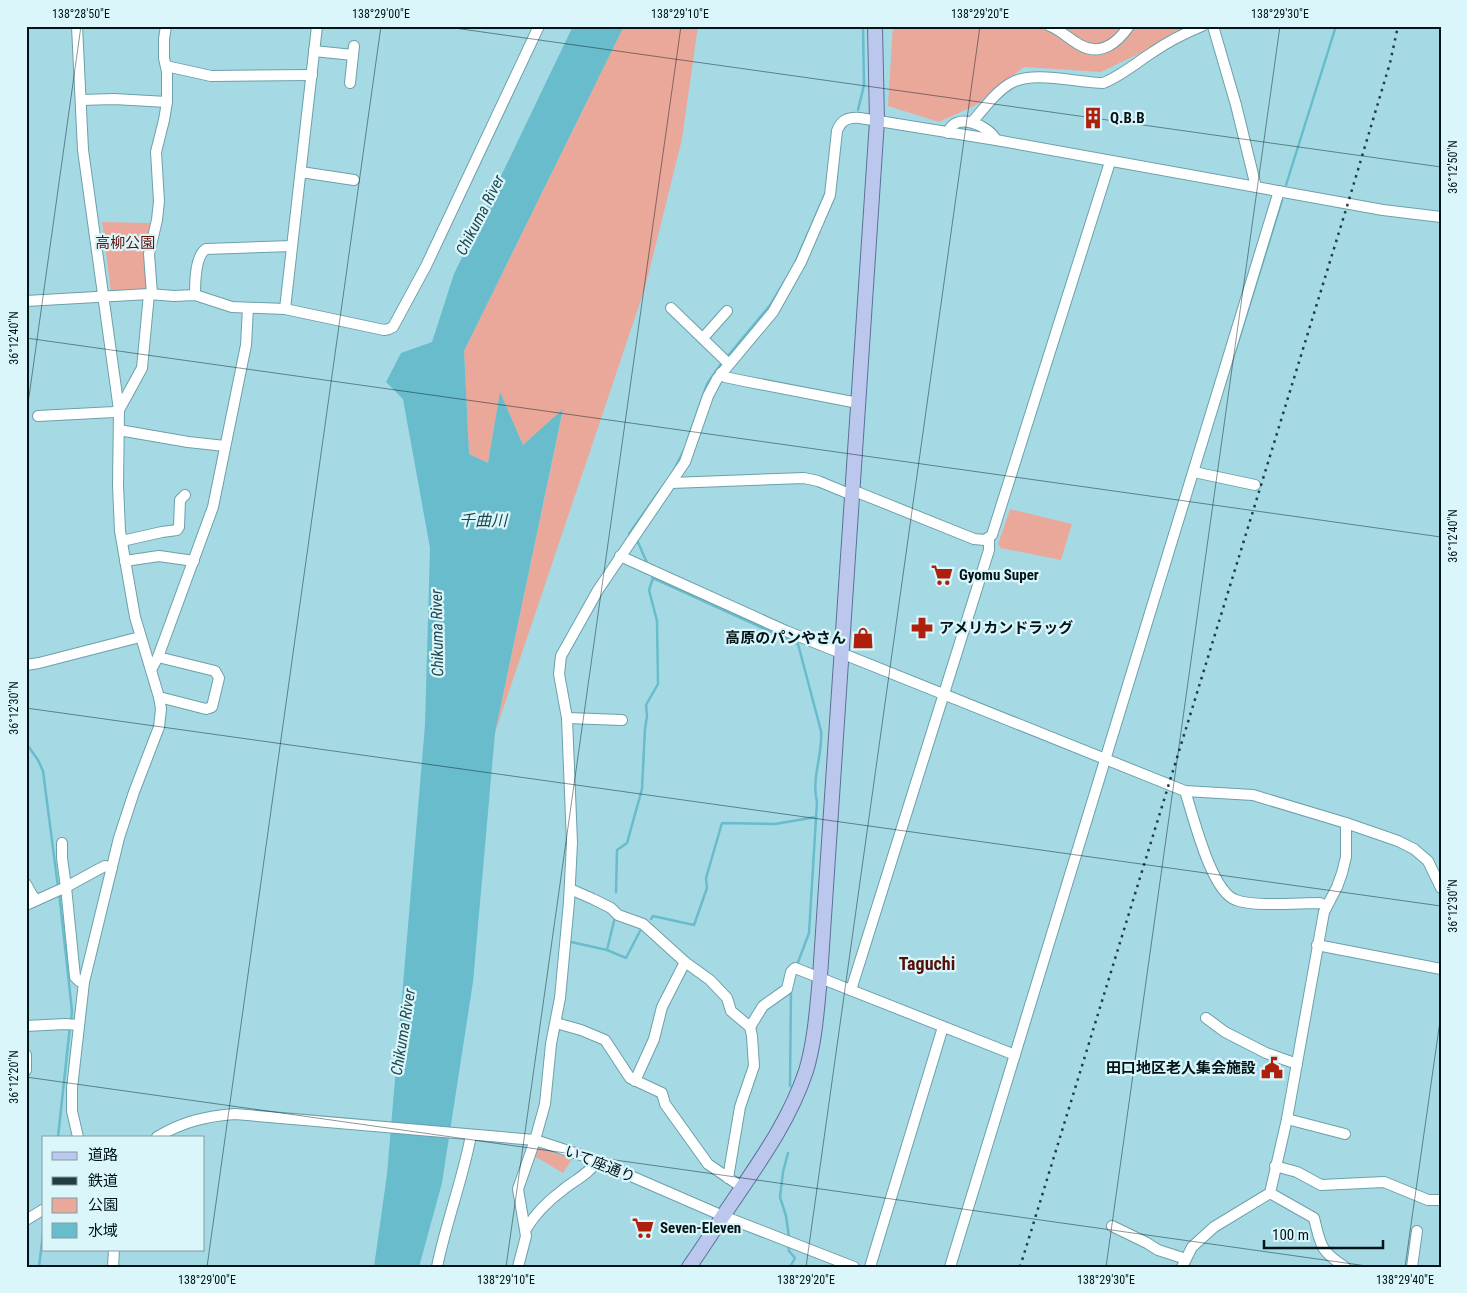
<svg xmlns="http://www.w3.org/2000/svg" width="1467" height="1293" viewBox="0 0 1467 1293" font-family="'Roboto Condensed','Noto Sans JP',sans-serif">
	<rect width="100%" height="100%" fill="#a5dae5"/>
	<g fill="#eaa89b">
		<path d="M 624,26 L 698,26 L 682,139 L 645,288 L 495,733 L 563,410 L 523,445 L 500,393 L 488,463 L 469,454 L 464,351 Z"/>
		<path d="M 893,26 L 1196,26 L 1101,72 L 1024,67 L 976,105 L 939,122 L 888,106 Z"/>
		<path d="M 102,222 L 150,223 L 145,254 L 148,290 L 111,292 Z"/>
		<path d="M 1010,509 L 1072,524 L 1061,560 L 1001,548 L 998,544 Z"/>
		<path d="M 539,1148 L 572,1159 L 563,1173 L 534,1156 Z"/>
	</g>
	<path fill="#68bccc" d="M 573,26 L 624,26 L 464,351 L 469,454 L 488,463 L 500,392 L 523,445 L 563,409 L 495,733 L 473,982 L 442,1183 L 419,1267 L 374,1267 L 387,1174 L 425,725 L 430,548 L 403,399 L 386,382 L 401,353 L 432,342 L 454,274 Z"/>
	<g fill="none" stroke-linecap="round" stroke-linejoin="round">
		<g stroke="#68bccc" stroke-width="2.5">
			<path d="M 858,110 L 864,85 L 863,26"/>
			<path d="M 1286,185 L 1336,26"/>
			<path d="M 795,263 L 826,192"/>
			<path d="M 1235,352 L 1282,200"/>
			<path d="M 727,357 L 771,304 L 786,279"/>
			<path d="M 687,442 L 707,384 L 721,364"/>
			<path d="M 674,470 L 684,450"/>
			<path d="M 630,535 L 629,534 L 660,490"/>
			<path d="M 637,540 L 648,565"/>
			<path d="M 651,573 L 653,578 L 798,644 L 821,731 C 823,755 811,778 817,802 L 809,933 L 797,965"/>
			<path d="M 26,743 L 38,760 L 43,771 L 58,887"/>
			<path d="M 59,892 L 72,1011 L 71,1021"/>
			<path d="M 616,892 L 617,850 L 627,843 L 642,789 L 645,729 L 647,716 L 646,705 L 658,684 L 657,621 L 649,590 L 653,578"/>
			<path d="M 651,919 L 653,916 L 694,925 L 707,888 L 706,878 L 722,823 L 775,824 L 816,817"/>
			<path d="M 571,942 L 607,950 L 615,917"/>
			<path d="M 607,950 L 626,958 L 640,931"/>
			<path d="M 790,1086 L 791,990"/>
			<path d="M 58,1137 L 70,1026"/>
			<path d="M 788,1153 L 783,1172 L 780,1197 L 786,1216 L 789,1237"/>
			<path d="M 788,1244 L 789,1251 L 795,1258 L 790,1267"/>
			<path d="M 39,1267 L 44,1226"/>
		</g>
		<g stroke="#6ca0aa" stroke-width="12">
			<g id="minor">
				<path d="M 77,26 L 83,150 L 119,410 L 118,486 L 120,531 L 135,617 L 159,697 L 161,709 L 159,727 L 134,792 L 119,838 L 84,982 L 72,1088 L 72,1111 L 78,1137"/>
				<path d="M 1050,26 C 1062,31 1069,39 1080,45 C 1101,57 1118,42 1129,26"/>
				<path d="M 1213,26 L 1236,105 L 1256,187"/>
				<path d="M 314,51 L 353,55"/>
				<path d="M 166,66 L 211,76 L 312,75"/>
				<path d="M 350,83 L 354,46"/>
				<path d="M 81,100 L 114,99 L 167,102"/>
				<path d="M 972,122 C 984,109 995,92 1011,83 C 1033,70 1078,83 1103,83 C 1121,76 1137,62 1153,52 C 1169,41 1185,33 1202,26"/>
				<path d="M 948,133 C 954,111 989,125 996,140"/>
				<path d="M 301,172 L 354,180"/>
				<path d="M 152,294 L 149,254 L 157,220 L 159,201 L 156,152 L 164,120 L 167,102 L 167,72 L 164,58 L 164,39 L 166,26"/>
				<path d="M 195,295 C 195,283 195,256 206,249 L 292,246"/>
				<path d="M 26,301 L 149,294 L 174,296 L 195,295 L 232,307 L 285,309 L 384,330 L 389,329 L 393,327 L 426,266 L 539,26"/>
				<path d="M 671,308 L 729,364"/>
				<path d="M 285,309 L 317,26"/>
				<path d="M 703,338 L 727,311"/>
				<path d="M 721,373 L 725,377 L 744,381 L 858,403"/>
				<path d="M 38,416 L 114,412 L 119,410 L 142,368 L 149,294"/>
				<path d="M 119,430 L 188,442 L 225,446"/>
				<path d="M 1194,472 L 1255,485"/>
				<path d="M 671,483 L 804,478 L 818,481 L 852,495"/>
				<path d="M 852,490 L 974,539 L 985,540 L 992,535 L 1110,162"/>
				<path d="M 122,541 L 162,532 L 177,530 L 179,527 L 180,500 L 185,495"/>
				<path d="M 620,556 L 786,631 L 1185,791 L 1253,795 L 1346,823 L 1398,841 L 1414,849 L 1428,861 L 1441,888"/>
				<path d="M 125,561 L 159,556 L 194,561"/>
				<path d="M 158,657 L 215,671 L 219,678 L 212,707 L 206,709 L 159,697"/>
				<path d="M 26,665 L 39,663 L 140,637"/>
				<path d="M 151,670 L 158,657 L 213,507 L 246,345 L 248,308"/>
				<path d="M 567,718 L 622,720"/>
				<path d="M 1185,791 C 1193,815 1211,892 1236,900 C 1254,907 1298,903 1320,903 L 1326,906"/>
				<path d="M 62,843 L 62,858 L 66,887 L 75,977 L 79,981 L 84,982"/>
				<path d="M 26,884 L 32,895 L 37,900"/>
				<path d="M 570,889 L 593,899 L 611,908 L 618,915 L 643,924 L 685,962 L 710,980 L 727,998 L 731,1011 L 750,1027 L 752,1036 L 754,1066 L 740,1107 L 728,1178"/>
				<path d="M 26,905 L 66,887 L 99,869 L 105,866 L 112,868"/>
				<path d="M 1317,945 L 1441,969"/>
				<path d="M 851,990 L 989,550 L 989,539"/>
				<path d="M 1206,1018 L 1225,1032 L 1266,1053 L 1297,1064"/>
				<path d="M 556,1023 L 581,1030 L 605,1040 L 630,1078 L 662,1093 L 665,1104 L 708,1164 L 743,1188"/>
				<path d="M 26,1026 L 65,1024 L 79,1025"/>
				<path d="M 750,1027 L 763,1006 L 787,989 L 791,972 L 795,968 L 1015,1055"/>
				<path d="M 26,1055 L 26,1070"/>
				<path d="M 635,1081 L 654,1039 L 662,1007 L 685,962"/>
				<path d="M 1287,1119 L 1345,1134"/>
				<path d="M 157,1137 C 182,1122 206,1116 235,1114 L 535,1140 L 587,1157 L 723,1216 L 854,1267"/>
				<path d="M 1275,1166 L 1297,1172 L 1321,1185 L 1384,1182 L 1428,1200 L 1441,1200"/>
				<path d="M 1270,1193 L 1287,1119 L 1324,912 L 1337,887 L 1342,873 L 1346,857 L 1346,823"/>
				<path d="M 1270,1193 L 1314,1218 C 1321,1245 1319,1250 1345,1267"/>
				<path d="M 26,1220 L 44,1209"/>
				<path d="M 1112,1226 L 1147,1243 L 1158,1250 L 1186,1259"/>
				<path d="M 526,1229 C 535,1214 549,1200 564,1189 C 575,1180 589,1174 597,1161"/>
				<path d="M 113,1267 L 114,1249"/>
				<path d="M 437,1267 C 446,1222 463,1179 471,1135"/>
				<path d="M 518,1267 L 526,1236 L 518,1189 L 535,1140 L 545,1104 L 551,1044 L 560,998 L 569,902 L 572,843 L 567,718 L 559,674 L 561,656 L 598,590 L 685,462 L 708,396 L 717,379 L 773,312 L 801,262 L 830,195 L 837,131 C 841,120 848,117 860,118 L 996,140 L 1383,210 L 1441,217"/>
				<path d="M 870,1267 L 943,1027"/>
				<path d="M 950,1267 L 1279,191"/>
				<path d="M 1182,1267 L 1192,1247 L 1214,1227 L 1270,1193"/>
				<path d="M 1412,1267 L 1417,1231"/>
			</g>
		</g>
		<g stroke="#5d7099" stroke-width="16">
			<path id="major" d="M 689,1267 C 701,1250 712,1233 723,1216 C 754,1169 788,1125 806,1071 C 815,1041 817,1009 820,977 L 877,121 L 875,26"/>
		</g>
		<use href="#minor" stroke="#fff" stroke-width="10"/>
		<use href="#major" stroke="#bbc7ec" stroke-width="14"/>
		<path stroke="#223c41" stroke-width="2.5" stroke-dasharray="2.5 5" stroke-linecap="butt" d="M 1020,1267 L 1348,203 L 1390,63 L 1398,26"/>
	</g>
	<path fill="none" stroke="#011418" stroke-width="1" stroke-opacity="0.45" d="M 440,26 L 1441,167M 26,338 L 1441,537M 26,418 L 81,26M 26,708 L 1441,906M 26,1077 L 1374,1267M 207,1267 L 381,26M 506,1267 L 681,26M 806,1267 L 980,26M 1106,1267 L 1280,26M 1405,1267 L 1441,1014"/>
	<defs>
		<g id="building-bare" transform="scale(1.725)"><path d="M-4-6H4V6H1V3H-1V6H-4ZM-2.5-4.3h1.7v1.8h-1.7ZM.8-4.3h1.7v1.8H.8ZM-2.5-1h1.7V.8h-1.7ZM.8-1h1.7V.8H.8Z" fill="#ae200b" stroke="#dbf6fb" stroke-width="2.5" paint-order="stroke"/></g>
		<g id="supermarket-bare" transform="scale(1.725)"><path d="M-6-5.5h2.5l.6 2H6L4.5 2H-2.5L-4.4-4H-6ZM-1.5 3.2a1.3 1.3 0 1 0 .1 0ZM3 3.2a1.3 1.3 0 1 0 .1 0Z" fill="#ae200b" stroke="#dbf6fb" stroke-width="2.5" paint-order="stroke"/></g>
		<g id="pharmacy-bare" transform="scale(1.725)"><path d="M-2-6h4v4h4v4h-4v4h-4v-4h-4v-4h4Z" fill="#ae200b" stroke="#dbf6fb" stroke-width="2.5" paint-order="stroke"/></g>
		<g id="shop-bare" transform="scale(1.725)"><path d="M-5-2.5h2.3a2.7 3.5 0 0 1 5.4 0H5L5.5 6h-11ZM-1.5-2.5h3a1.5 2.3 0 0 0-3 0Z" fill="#ae200b" stroke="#dbf6fb" stroke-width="2.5" paint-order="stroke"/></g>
		<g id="civic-bare" transform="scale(1.725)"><path d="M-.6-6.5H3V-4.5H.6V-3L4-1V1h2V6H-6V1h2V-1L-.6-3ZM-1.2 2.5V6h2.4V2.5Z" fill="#ae200b" stroke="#dbf6fb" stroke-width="2.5" paint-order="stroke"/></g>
	</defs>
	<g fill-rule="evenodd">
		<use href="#building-bare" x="1093" y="118"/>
		<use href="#supermarket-bare" x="942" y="575"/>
		<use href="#pharmacy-bare" x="922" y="628"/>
		<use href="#shop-bare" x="863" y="638"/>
		<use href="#civic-bare" x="1272" y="1068"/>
		<use href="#supermarket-bare" x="643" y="1228"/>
	</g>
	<g text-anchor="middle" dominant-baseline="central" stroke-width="4.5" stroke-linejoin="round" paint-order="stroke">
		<g font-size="15" font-weight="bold" fill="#011418" stroke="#dbf6fb" text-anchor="start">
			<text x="1110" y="118">Q.B.B</text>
			<text x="959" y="575">Gyomu Super</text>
			<text x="939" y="628">アメリカンドラッグ</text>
			<text x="846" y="638" text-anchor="end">高原のパンやさん</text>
			<text x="1256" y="1068" text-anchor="end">田口地区老人集会施設</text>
			<text x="660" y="1228">Seven-Eleven</text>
		</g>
		<g font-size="15" fill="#641308" stroke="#dbf6fb">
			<text x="125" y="243">高柳公園</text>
		</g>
		<g font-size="15" fill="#011418" stroke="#dbf6fb">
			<text transform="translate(600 1164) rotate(22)">いて座通り</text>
		</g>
		<g font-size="16" font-style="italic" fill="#1f474e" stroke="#dbf6fb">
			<text transform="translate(480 215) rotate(-63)">Chikuma River</text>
			<text x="483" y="520">千曲川</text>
			<text transform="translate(437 633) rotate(-91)">Chikuma River</text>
			<text transform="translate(403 1032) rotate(-81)">Chikuma River</text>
		</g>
		<g font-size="18" font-weight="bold" fill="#531007" stroke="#dbf6fb">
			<text x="927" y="963">Taguchi</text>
		</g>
	</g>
	<rect width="1467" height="1293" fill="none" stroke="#dbf6fb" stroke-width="55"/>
	<rect x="42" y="1136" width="162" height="115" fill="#dbf6fb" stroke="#849ca0"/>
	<rect x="52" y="1152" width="25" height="8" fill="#bbc7ec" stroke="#849ca0"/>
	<text x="88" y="1160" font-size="15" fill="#011418">道路</text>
	<rect x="52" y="1177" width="25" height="8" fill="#223c41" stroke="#849ca0"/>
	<text x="88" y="1186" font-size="15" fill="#011418">鉄道</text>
	<rect x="52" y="1198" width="25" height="15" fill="#eaa89b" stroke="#849ca0"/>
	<text x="88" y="1210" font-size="15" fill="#011418">公園</text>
	<rect x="52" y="1223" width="25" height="15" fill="#68bccc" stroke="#849ca0"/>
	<text x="88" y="1236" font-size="15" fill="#011418">水域</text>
	<path d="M1264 1240v8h119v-8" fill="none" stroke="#011418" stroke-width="2.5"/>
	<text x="1272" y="1240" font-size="15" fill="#011418" stroke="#dbf6fb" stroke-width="4" paint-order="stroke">100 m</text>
	<rect x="28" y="28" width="1412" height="1238" fill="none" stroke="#011418" stroke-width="2"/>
	<g font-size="12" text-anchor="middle" fill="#011418">
		<text x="81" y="18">138°28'50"E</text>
		<text x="381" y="18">138°29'00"E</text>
		<text x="680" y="18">138°29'10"E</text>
		<text x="980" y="18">138°29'20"E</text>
		<text x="1280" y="18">138°29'30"E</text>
		<text transform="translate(1453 167) rotate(-90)" y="4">36°12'50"N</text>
		<text transform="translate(14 338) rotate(-90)" y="4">36°12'40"N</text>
		<text transform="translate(1453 536) rotate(-90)" y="4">36°12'40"N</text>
		<text transform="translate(14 708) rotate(-90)" y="4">36°12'30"N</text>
		<text transform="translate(1453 906) rotate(-90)" y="4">36°12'30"N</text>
		<text transform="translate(14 1077) rotate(-90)" y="4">36°12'20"N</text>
		<text x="207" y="1284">138°29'00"E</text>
		<text x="506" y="1284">138°29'10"E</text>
		<text x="806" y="1284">138°29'20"E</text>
		<text x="1106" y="1284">138°29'30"E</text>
		<text x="1405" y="1284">138°29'40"E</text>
	</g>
</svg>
